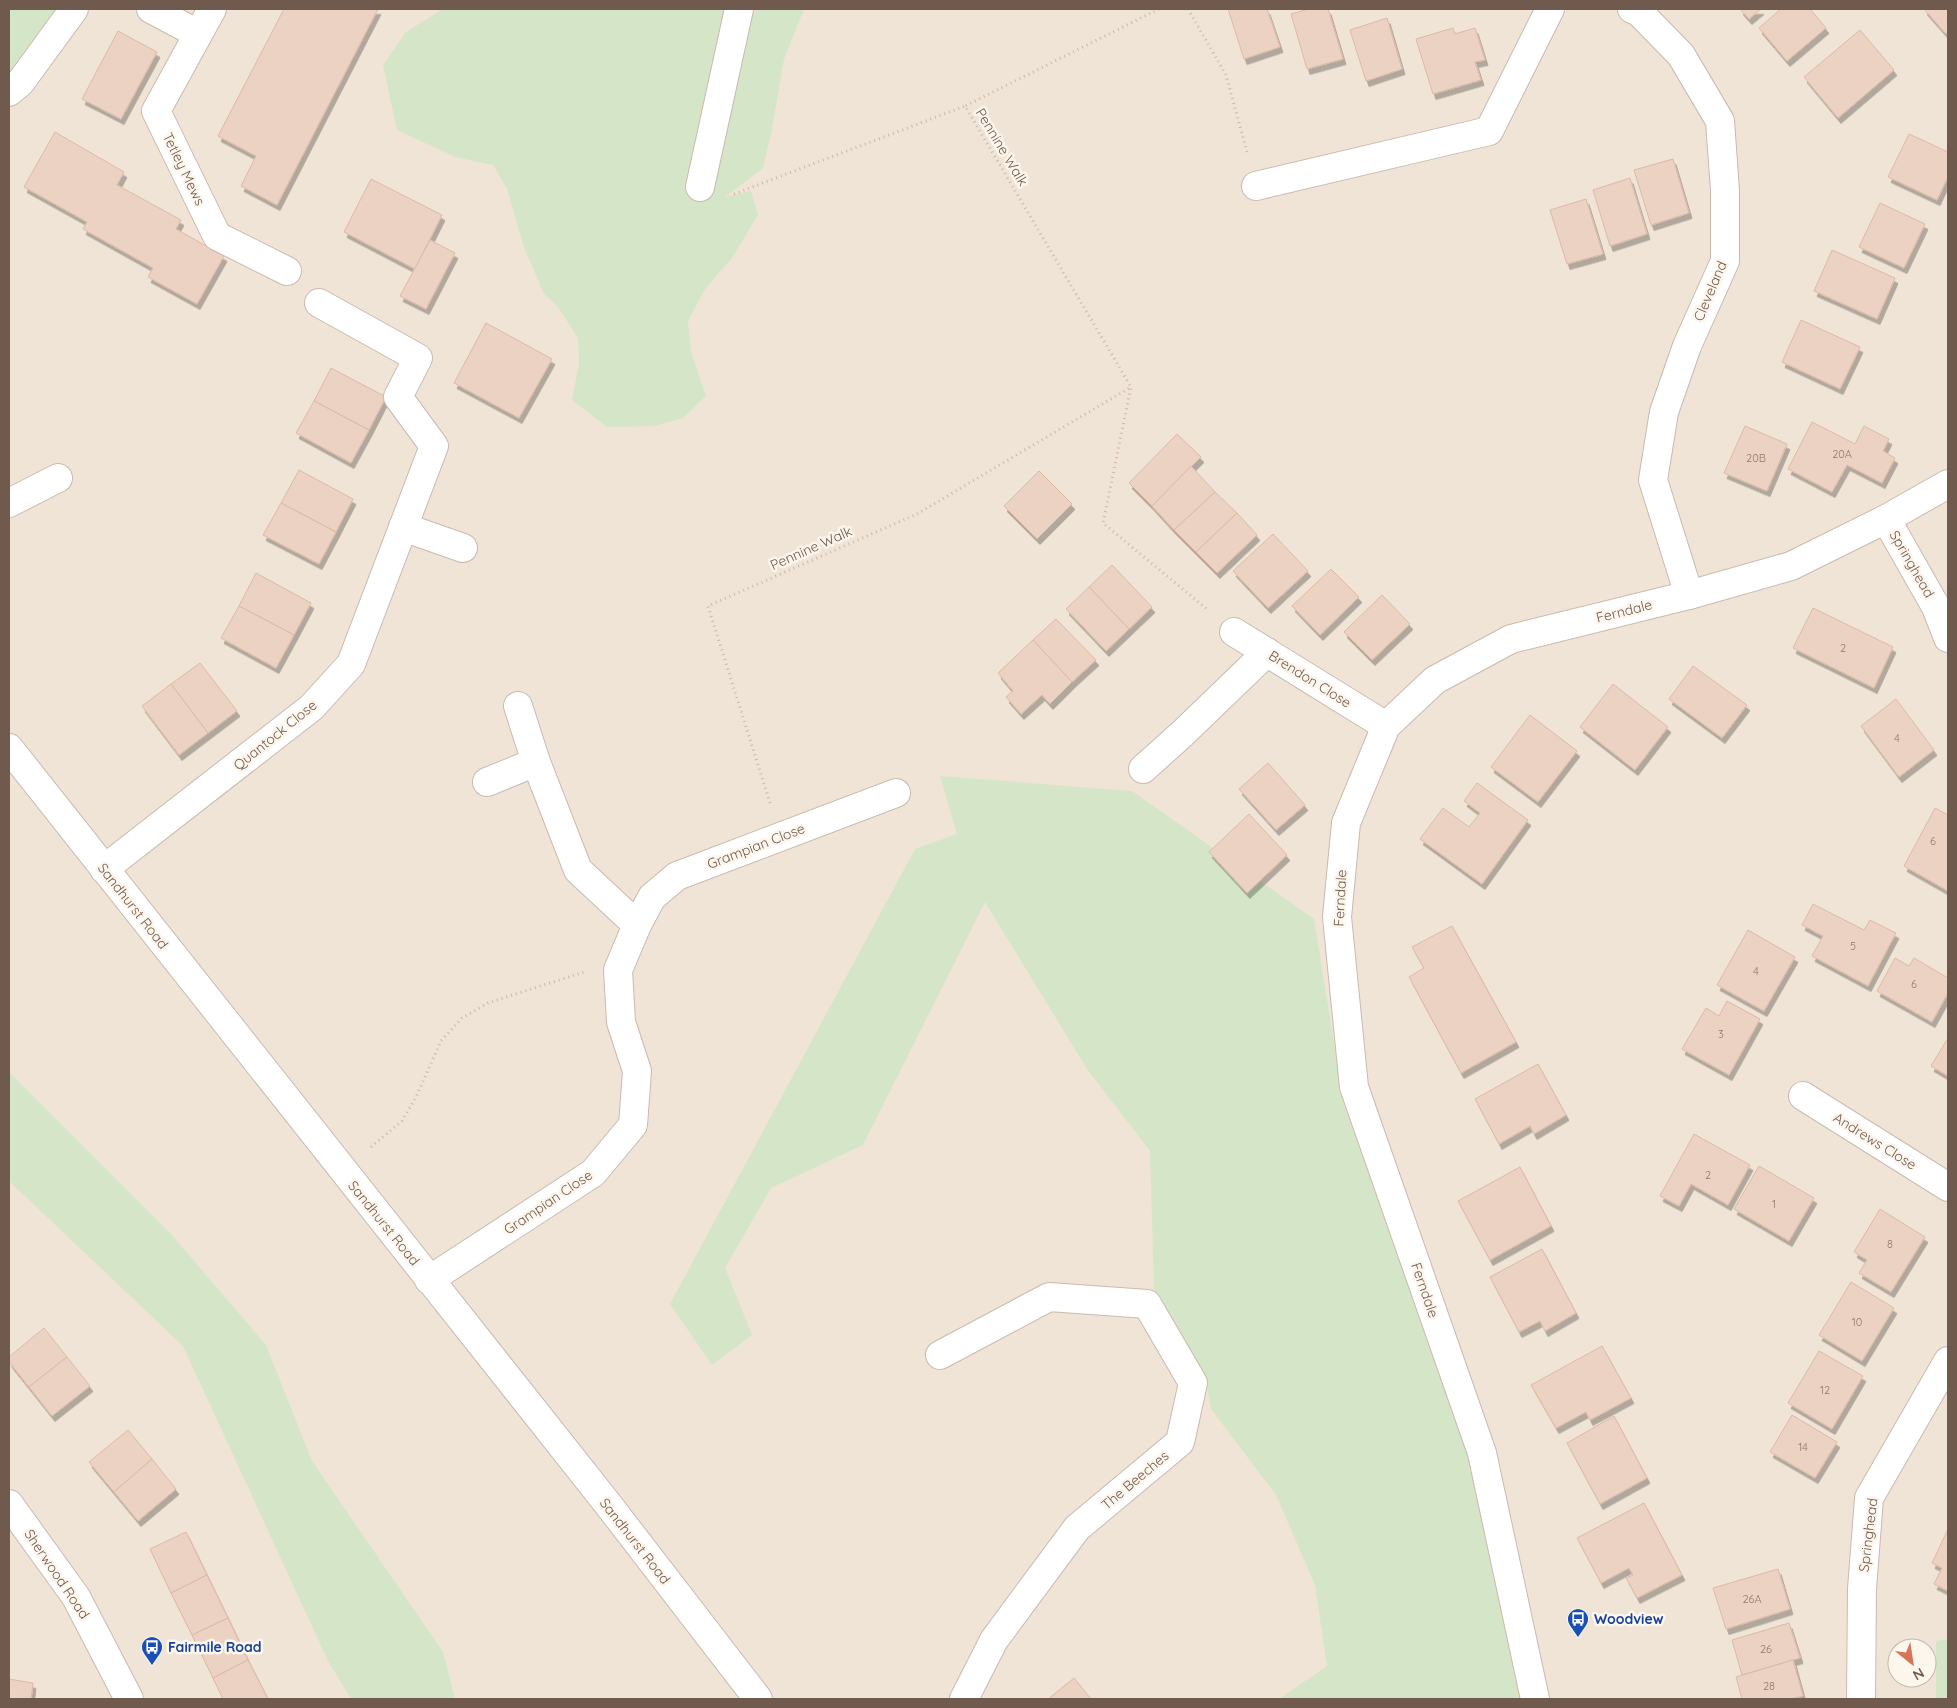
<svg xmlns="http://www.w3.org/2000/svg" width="1957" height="1708" viewBox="0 0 1957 1708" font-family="Quicksand,sans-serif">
	<defs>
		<filter id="shadow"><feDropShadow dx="3" dy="5.5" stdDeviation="0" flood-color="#0004"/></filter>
	</defs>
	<rect width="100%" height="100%" fill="#faf2e7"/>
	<path fill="#f0e4d6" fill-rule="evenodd" d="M 9,9 L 1948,9 L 1948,1699 L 9,1699 ZM 1897,1648 L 1927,1648 L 1927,1678 L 1897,1678 Z"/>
	<g fill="#d4e6c7">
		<path d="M 9,9 L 66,9 L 21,68 L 9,74 Z"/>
		<path d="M 443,9 L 804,9 L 784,59 L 772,129 L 763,168 L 725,197 L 751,191 L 758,215 L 732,258 L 705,289 L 688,321 L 691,352 L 706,396 L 683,418 L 654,426 L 607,427 L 572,400 L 579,363 L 578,338 L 558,307 L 544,294 L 524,247 L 507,189 L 493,165 L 455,157 L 397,130 L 383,65 L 406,32 Z"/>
		<path d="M 940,776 L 1132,791 L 1314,919 L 1344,1105 L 1471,1460 L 1524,1699 L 1279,1699 L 1327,1666 L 1315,1585 L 1276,1495 L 1211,1409 L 1205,1374 L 1154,1289 L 1150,1151 L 1087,1069 L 985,902 L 863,1145 L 771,1188 L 725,1268 L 752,1335 L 712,1365 L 670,1304 L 915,849 L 957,834 Z"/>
		<path d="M 9,1072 L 170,1233 L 266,1345 L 312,1461 L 443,1652 L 455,1699 L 351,1699 L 328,1661 L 183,1346 L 9,1181 Z"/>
		<path d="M 1948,1639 L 1948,1699 L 1936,1699 L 1936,1641 Z"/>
	</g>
	<g fill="#ecd2c2" stroke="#dcb9a4" filter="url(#shadow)">
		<path d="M 284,9 L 378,9 L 277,205 L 241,186 L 256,156 L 218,136 Z"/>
		<path d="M 1228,9 L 1267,9 L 1280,47 L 1244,59 Z"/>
		<path d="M 1309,9 L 1328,9 L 1343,59 L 1307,69 L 1291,14 Z"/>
		<path d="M 1740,9 L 1761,9 L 1749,19 Z"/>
		<path d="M 1781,9 L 1810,9 L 1826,28 L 1787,61 L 1759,28 Z"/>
		<path d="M 1924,9 L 1948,9 L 1948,32 L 1946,34 Z"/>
		<path d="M 1387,18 L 1402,69 L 1366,81 L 1350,30 Z"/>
		<path d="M 1453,28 L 1455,34 L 1475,28 L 1485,60 L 1475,62 L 1481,80 L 1433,94 L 1416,39 Z"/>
		<path d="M 1860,30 L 1894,70 L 1838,118 L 1804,77 Z"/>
		<path d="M 118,31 L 157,52 L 121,119 L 82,99 Z"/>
		<path d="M 55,132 L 124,172 L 117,185 L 181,220 L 176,229 L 224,256 L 197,304 L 148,277 L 153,268 L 83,229 L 87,222 L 24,187 Z"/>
		<path d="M 1909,134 L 1948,152 L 1948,177 L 1937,200 L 1888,177 Z"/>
		<path d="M 1673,159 L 1689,213 L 1651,225 L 1634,170 Z"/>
		<path d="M 1630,178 L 1647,234 L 1610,246 L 1593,190 Z"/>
		<path d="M 371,179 L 442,215 L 415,269 L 344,232 Z"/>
		<path d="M 1586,199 L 1603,254 L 1567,264 L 1550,210 Z"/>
		<path d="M 1880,203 L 1925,224 L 1904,268 L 1859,247 Z"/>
		<path d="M 430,240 L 455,253 L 426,309 L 400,296 Z"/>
		<path d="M 1832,250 L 1895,278 L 1877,319 L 1814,291 Z"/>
		<path d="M 1801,320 L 1860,347 L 1840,389 L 1782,362 Z"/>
		<path d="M 486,323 L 552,359 L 519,418 L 454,383 Z"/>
		<path d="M 331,368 L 386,397 L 369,430 L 314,401 Z"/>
		<path d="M 314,401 L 369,430 L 351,463 L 296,433 Z"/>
		<path d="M 1812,422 L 1855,444 L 1864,426 L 1889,439 L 1883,451 L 1895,458 L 1882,483 L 1847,465 L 1832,492 L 1788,469 Z"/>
		<path d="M 1745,426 L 1787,444 L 1767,491 L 1724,473 Z"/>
		<path d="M 1177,434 L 1201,457 L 1152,506 L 1129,483 Z"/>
		<path d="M 1191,466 L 1215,492 L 1174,530 L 1152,506 Z"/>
		<path d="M 299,470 L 353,499 L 336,532 L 281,503 Z"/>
		<path d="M 1039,471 L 1072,504 L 1037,539 L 1004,506 Z"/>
		<path d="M 1215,492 L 1237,513 L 1196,552 L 1174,530 Z"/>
		<path d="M 281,503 L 336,532 L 319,564 L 263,535 Z"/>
		<path d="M 1237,513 L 1257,535 L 1217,573 L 1196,552 Z"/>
		<path d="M 1273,534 L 1308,571 L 1268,608 L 1233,571 Z"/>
		<path d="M 1112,565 L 1152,607 L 1129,629 L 1089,587 Z"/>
		<path d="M 1331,569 L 1359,597 L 1320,635 L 1292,606 Z"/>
		<path d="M 256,573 L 311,603 L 294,635 L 239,606 Z"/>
		<path d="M 1089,587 L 1129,629 L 1106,651 L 1066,609 Z"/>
		<path d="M 1382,595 L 1410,624 L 1372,660 L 1344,632 Z"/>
		<path d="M 239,606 L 294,635 L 276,668 L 221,638 Z"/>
		<path d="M 1813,608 L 1893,647 L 1874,688 L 1793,648 Z"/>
		<path d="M 1056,619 L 1096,660 L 1072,682 L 1033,640 Z"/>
		<path d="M 1033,640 L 1072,682 L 1050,704 L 1042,695 L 1021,714 L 1006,697 L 1013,691 L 998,673 Z"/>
		<path d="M 200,663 L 237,711 L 208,733 L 171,684 Z"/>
		<path d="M 1693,666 L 1747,705 L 1722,738 L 1669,699 Z"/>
		<path d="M 171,684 L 208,733 L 179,755 L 142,706 Z"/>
		<path d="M 1613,684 L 1668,727 L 1635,770 L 1580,727 Z"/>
		<path d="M 1896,699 L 1934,750 L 1899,777 L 1861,726 Z"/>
		<path d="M 1530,715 L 1577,751 L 1538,802 L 1491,767 Z"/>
		<path d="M 1268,763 L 1305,805 L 1276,830 L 1239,789 Z"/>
		<path d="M 1477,783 L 1528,820 L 1482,884 L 1420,839 L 1443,808 L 1469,827 L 1480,813 L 1464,801 Z"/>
		<path d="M 1935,808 L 1948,815 L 1948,891 L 1904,866 Z"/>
		<path d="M 1249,814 L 1287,855 L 1247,893 L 1209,852 Z"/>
		<path d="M 1813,904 L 1864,930 L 1870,920 L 1896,933 L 1868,986 L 1812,956 L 1823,936 L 1802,925 Z"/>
		<path d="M 1452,926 L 1516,1042 L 1461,1073 L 1409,977 L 1424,968 L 1412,947 Z"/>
		<path d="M 1748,930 L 1795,957 L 1764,1011 L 1717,985 Z"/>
		<path d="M 1895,958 L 1909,966 L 1914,958 L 1948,978 L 1948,993 L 1932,1022 L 1877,991 Z"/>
		<path d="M 1727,1001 L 1760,1019 L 1729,1075 L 1682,1049 L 1706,1008 L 1719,1016 Z"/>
		<path d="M 1948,1038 L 1948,1076 L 1931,1066 Z"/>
		<path d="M 1538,1064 L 1566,1115 L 1534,1134 L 1530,1126 L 1499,1144 L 1475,1099 Z"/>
		<path d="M 1694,1134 L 1750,1165 L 1728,1205 L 1691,1184 L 1679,1206 L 1660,1196 Z"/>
		<path d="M 1759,1166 L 1814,1198 L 1789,1241 L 1734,1209 Z"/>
		<path d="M 1520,1167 L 1551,1226 L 1490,1260 L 1458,1201 Z"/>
		<path d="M 1880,1209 L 1925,1237 L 1891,1292 L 1859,1273 L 1867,1260 L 1854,1252 Z"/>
		<path d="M 1542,1249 L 1576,1313 L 1545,1331 L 1540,1321 L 1519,1332 L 1490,1277 Z"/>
		<path d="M 1851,1282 L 1894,1308 L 1862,1361 L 1819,1335 Z"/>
		<path d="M 44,1328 L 67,1357 L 29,1387 L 9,1362 L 9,1357 Z"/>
		<path d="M 1602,1346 L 1631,1398 L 1590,1420 L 1586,1412 L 1556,1428 L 1531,1385 Z"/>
		<path d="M 1819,1351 L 1863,1376 L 1832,1429 L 1788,1403 Z"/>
		<path d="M 67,1357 L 90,1386 L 52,1416 L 29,1387 Z"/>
		<path d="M 1792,1415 L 1837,1442 L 1815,1478 L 1770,1452 Z"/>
		<path d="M 1614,1416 L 1647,1478 L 1600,1504 L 1567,1443 Z"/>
		<path d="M 128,1430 L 152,1459 L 114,1492 L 89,1462 Z"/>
		<path d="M 152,1459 L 176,1489 L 138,1521 L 114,1492 Z"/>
		<path d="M 1644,1503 L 1682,1575 L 1637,1598 L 1626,1578 L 1633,1575 L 1629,1568 L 1601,1583 L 1577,1538 Z"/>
		<path d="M 1948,1529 L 1948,1591 L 1934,1584 L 1942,1568 L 1932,1563 Z"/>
		<path d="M 186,1532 L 207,1575 L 171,1593 L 150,1549 Z"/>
		<path d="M 1778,1569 L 1790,1609 L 1726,1629 L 1713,1588 Z"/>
		<path d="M 207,1575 L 228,1618 L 192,1635 L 171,1593 Z"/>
		<path d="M 228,1618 L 248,1660 L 213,1678 L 192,1635 Z"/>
		<path d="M 1789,1623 L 1800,1658 L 1742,1675 L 1732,1640 Z"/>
		<path d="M 248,1660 L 268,1699 L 223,1699 L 213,1678 Z"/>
		<path d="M 1793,1660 L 1803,1696 L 1791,1699 L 1742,1699 L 1736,1677 Z"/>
		<path d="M 1074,1678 L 1091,1699 L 1048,1699 Z"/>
		<path d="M 9,1679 L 33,1683 L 31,1699 L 9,1699 Z"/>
	</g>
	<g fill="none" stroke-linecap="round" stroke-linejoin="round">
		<g stroke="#cabaae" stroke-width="30">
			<g id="minor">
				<path d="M 151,9 L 198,34"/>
				<path d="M 212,9 L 156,111 L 217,236 L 287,271"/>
				<path d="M 1632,9 L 1639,12 L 1681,55 L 1720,121 L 1725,190 L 1725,261 L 1687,346 L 1664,412 L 1653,480 L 1689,595"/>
				<path d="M 9,92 L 20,83 L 74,9"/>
				<path d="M 1256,186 L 1489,131 L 1550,9"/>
				<path d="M 700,187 L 739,9"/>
				<path d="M 9,503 L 58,478"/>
				<path d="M 1886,519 L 1936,607 L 1948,638"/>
				<path d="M 403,527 L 463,548"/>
				<path d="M 1234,632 L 1386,726"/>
				<path d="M 518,706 L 536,762 L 578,870 L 637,925"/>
				<path d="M 9,748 L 607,1503 L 758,1699"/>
				<path d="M 1143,769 L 1182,734 L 1267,652"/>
				<path d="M 487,782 L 536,762"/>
				<path d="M 104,869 L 312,707 L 351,664 L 434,446 L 398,397 L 418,358 L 319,303"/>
				<path d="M 1803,1096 L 1948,1187"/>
				<path d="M 429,1280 L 593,1173 L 633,1125 L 637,1071 L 621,1022 L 618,970 L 637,925 L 652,897 L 677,876 L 896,793"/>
				<path d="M 940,1355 L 1049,1297 L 1147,1304 L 1193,1383 L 1180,1442 L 1077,1528 L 994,1640 L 964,1699"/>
				<path d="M 9,1504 L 76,1597 L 129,1699"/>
				<path d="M 1535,1699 L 1482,1453 L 1354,1087 L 1337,917 L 1346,823 L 1386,726 L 1435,680 L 1511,639 L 1689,595 L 1791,566 L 1886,519 L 1948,484"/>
				<path d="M 1861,1699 L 1862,1589 L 1869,1498 L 1948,1361"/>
			</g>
		</g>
		<g stroke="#d1b5a5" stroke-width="3" stroke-dasharray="1 4" stroke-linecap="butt">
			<path d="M 1159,9 L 965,106 L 1131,387 L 1103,523 L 1208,610"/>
			<path d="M 1188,9 L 1226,75 L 1247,152"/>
			<path d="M 734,194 L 965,106"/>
			<path d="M 770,803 L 708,606 L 917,514 L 1131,387"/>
			<path d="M 371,1147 L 402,1121 L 416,1097 L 441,1041 L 462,1018 L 488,1003 L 584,972"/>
		</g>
		<use href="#minor" stroke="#fff" stroke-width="28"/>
	</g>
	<defs>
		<g id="bus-pin" transform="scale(1.125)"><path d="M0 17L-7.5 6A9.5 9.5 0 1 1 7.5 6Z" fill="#1a4fb4" stroke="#fdf6ed"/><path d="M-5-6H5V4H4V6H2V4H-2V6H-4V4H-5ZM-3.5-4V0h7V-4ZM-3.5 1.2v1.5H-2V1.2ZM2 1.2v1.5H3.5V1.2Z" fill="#fff"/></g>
	</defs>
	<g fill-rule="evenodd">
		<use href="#bus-pin" x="1578" y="1619"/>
		<use href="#bus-pin" x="152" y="1647"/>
	</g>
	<g text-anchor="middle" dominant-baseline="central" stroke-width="5" stroke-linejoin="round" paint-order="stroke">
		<g font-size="11" fill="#8f786b">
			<text x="1842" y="454">20A</text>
			<text x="1756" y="458">20B</text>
			<text x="1843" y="648">2</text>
			<text x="1897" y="738">4</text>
			<text x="1933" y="841">6</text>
			<text x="1853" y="946">5</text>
			<text x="1756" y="971">4</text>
			<text x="1914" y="984">6</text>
			<text x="1721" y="1034">3</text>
			<text x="1708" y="1175">2</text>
			<text x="1774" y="1204">1</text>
			<text x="1890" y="1244">8</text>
			<text x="1857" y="1322">10</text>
			<text x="1825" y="1390">12</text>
			<text x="1803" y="1447">14</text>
			<text x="1752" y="1599">26A</text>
			<text x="1766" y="1649">26</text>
			<text x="1769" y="1686">28</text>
		</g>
		<g font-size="14" fill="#705a4e" stroke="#fdf6ed">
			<text transform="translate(1002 147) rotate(59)">Pennine Walk</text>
			<text transform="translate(184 169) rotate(64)">Tetley Mews</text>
			<text transform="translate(1710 291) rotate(-67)">Cleveland</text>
			<text transform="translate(811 548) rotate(-24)">Pennine Walk</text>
			<text transform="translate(1912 564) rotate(60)">Springhead</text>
			<text transform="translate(1624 611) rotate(-14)">Ferndale</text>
			<text transform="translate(1310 679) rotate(32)">Brendon Close</text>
			<text transform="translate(275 735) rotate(-39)">Quantock Close</text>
			<text transform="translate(756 846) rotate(-21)">Grampian Close</text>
			<text transform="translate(1340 898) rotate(-87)">Ferndale</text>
			<text transform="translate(133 906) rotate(52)">Sandhurst Road</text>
			<text transform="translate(1875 1141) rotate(32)">Andrews Close</text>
			<text transform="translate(548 1202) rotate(-34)">Grampian Close</text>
			<text transform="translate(384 1223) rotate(51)">Sandhurst Road</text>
			<text transform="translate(1425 1290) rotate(71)">Ferndale</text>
			<text transform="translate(1135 1480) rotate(-40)">The Beeches</text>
			<text transform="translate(1868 1535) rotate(-83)">Springhead</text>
			<text transform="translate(635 1541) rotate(52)">Sandhurst Road</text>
			<text transform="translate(57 1574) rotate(56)">Sherwood Road</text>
		</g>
		<g font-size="14" font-weight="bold" fill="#164399" stroke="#fdf6ed" text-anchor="start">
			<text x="1594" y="1619">Woodview</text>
			<text x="168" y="1647">Fairmile Road</text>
		</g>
	</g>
	<rect width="1957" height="1708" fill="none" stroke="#705a4e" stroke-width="20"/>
	<g transform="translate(1912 1663) rotate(150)"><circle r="24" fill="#fdf6ed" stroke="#c5b8ad"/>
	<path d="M0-4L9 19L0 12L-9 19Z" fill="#d5745a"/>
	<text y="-8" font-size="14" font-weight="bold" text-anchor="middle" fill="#705a4e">N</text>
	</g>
</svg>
